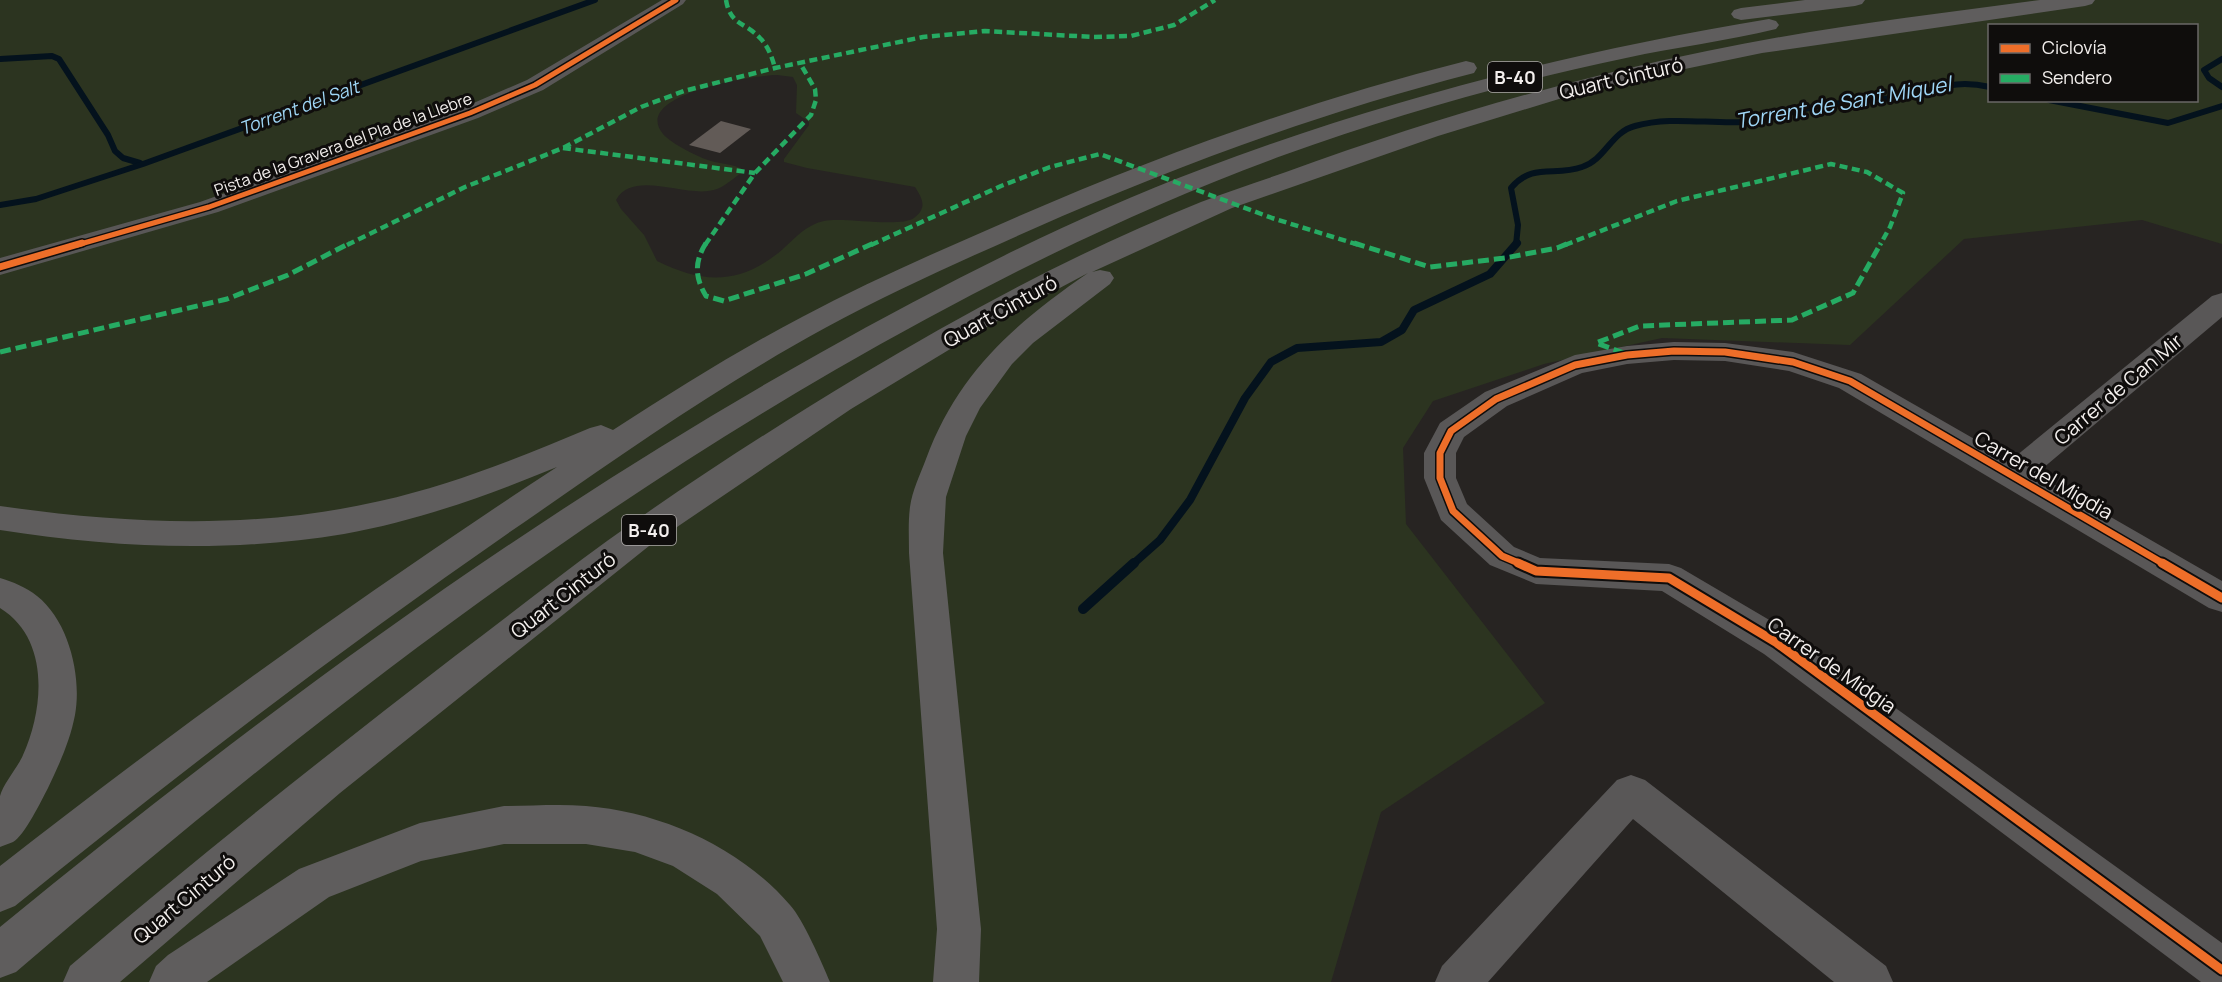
<svg xmlns="http://www.w3.org/2000/svg" width="2222" height="982" viewBox="0 0 2222 982" font-family="Manrope,sans-serif">
	<rect width="100%" height="100%" fill="#272422"/>
	<path fill="#2c3420" fill-rule="evenodd" d="M 0,0 L 2222,0 L 2222,244 L 2142,220 L 1964,239 L 1850,345 L 1662,338 L 1544,364 L 1433,401 L 1403,448 L 1406,524 L 1545,703 L 1381,812 L 1331,982 L 0,982 ZM 1990,26 L 2196,26 L 2196,100 L 1990,100 ZM 777,75 L 793,77 L 797,85 L 796,113 L 809,122 L 809,125 L 784,159 L 784,162 L 807,168 L 915,187 C 922,198 928,208 914,218 C 900,228 845,217 824,221 C 806,225 796,237 783,249 C 742,284 705,285 657,261 L 644,235 L 621,209 L 616,200 C 634,168 689,200 717,189 C 725,186 734,178 741,173 L 742,169 C 733,164 721,164 711,161 C 700,158 670,143 663,134 C 630,94 755,75 777,75 Z"/>
	<g fill="none" stroke-linecap="round" stroke-linejoin="round">
		<g stroke="#04121d" stroke-width="6">
			<path d="M 0,59 L 52,56 L 59,59 L 108,135 L 115,151 L 123,158 L 140,163"/>
			<path d="M 2222,59 L 2204,70 L 2209,78 L 2222,87"/>
			<path d="M 2049,100 L 2168,123 L 2222,106"/>
			<path d="M 0,205 L 36,199 L 143,164 L 595,0"/>
			<path d="M 1516,245 L 1518,225 L 1511,188 C 1533,162 1555,177 1582,167 C 1605,160 1611,132 1635,126 C 1670,116 1708,124 1744,122 C 1770,120 1794,110 1819,106 C 1848,101 1877,101 1905,96 C 1939,89 1954,79 1990,87"/>
		</g>
		<path stroke="#04121d" stroke-width="8" d="M 1133,564 L 1160,540 L 1190,500 L 1245,398 L 1271,362 L 1297,348 L 1381,342 L 1402,330 L 1414,310 L 1490,274 L 1517,243"/>
		<path stroke="#04121d" stroke-width="10" d="M 1083,609 L 1134,563"/>
	</g>
	<path fill="#625b57" d="M 721,121 L 751,129 L 720,153 L 689,145 Z"/>
	<g fill="none" stroke-linecap="round" stroke-linejoin="round">
		<g fill="#595757" fill-rule="evenodd">
			<path d="M 662,0 L 686,0 L 683,4 L 543,90 L 478,118 L 218,212 L 0,275 L 0,258 L 200,202 L 462,108 L 527,80 Z"/>
			<path d="M 2222,293 L 2222,317 L 2036,474 L 2222,581 L 2222,612 L 2209,608 L 1839,388 L 1789,371 L 1725,361 L 1674,360 L 1627,364 L 1582,373 L 1507,406 L 1464,437 L 1456,453 L 1456,478 L 1467,504 L 1514,547 L 1540,558 L 1669,564 L 1681,568 L 1790,632 L 2222,943 L 2222,982 L 2201,982 L 1764,654 L 1662,591 L 1536,584 L 1490,565 L 1441,520 L 1424,478 L 1424,453 L 1440,423 L 1485,392 L 1575,355 L 1627,346 L 1674,342 L 1725,343 L 1793,352 L 1861,374 L 2011,460 L 2212,296 Z"/>
			<path d="M 1631,775 L 1645,780 L 1886,966 L 1893,982 L 1834,982 L 1633,819 L 1488,982 L 1435,982 L 1442,966 L 1617,780 Z"/>
		</g>
		<g fill="#5f5d5d" fill-rule="evenodd">
			<path d="M 1805,0 L 1865,0 L 1862,4 L 1855,6 L 1741,20 L 1734,18 L 1731,14 L 1734,10 L 1741,8 Z"/>
			<path d="M 2040,0 L 2095,0 L 2092,4 L 2085,6 L 1762,53 L 1656,75 L 1572,95 L 1438,136 L 1232,208 L 1092,272 L 1100,270 L 1110,272 L 1114,278 L 1110,284 L 1033,343 L 1012,364 L 980,408 L 966,436 L 946,497 L 943,553 L 981,929 L 979,982 L 933,982 L 937,929 L 909,553 C 909,538 908,522 910,507 C 912,491 920,475 926,459 C 958,373 1014,324 1088,273 L 990,325 L 851,409 L 649,546 L 340,793 L 120,982 L 63,982 L 70,966 C 195,859 324,757 455,656 C 506,618 556,578 607,541 C 689,482 775,427 861,375 C 970,310 1083,249 1201,202 C 1229,191 1258,182 1286,172 C 1424,122 1563,80 1707,51 C 1817,28 1929,15 2040,0 Z"/>
			<path d="M 1769,19 L 1776,21 L 1779,25 L 1776,29 C 1727,41 1676,47 1626,58 C 1510,82 1396,115 1284,155 C 1128,212 979,287 835,370 C 540,541 274,750 16,972 L 0,978 L 0,927 C 259,715 527,517 820,353 C 943,284 1070,219 1202,169 C 1386,99 1576,51 1769,19 Z"/>
			<path d="M 1466,61 L 1474,63 L 1477,68 L 1474,73 C 1322,112 1176,166 1033,229 C 963,260 893,291 825,328 C 726,382 632,447 539,512 C 358,636 185,768 15,906 L 0,912 L 0,866 C 180,725 366,592 557,467 C 489,495 417,521 344,534 C 230,553 114,548 0,530 L 0,506 C 125,524 256,530 380,501 C 452,485 521,457 590,428 L 601,425 L 613,430 C 675,390 737,351 802,317 C 873,279 946,248 1019,216 C 1164,153 1312,100 1466,61 Z"/>
			<path d="M 0,578 C 13,582 26,587 37,596 C 69,621 82,677 75,715 C 70,741 59,765 48,788 C 41,801 25,835 13,842 C 9,844 4,845 0,847 C 0,831 0,811 0,796 C 3,784 18,767 23,755 C 44,708 50,639 0,608 Z"/>
			<path d="M 504,806 C 531,806 559,804 586,806 C 661,812 740,847 790,905 C 803,919 822,963 830,982 L 783,982 L 760,936 L 717,894 L 673,866 L 635,852 L 586,844 L 504,844 L 421,861 L 329,897 L 207,982 L 149,982 L 156,966 L 168,955 L 299,869 L 420,823 Z"/>
		</g>
		<g stroke="#26ab63" stroke-width="4.5" stroke-dasharray="8 4.5" stroke-linecap="butt">
			<path d="M 726,0 C 730,25 745,22 760,38 C 768,46 772,57 775,68"/>
			<path d="M 563,148 L 755,173"/>
			<path d="M 347,245 L 465,187 L 563,148 L 641,107 L 684,91 L 775,68 L 923,37 L 985,31 L 1093,37 L 1131,36 L 1174,25 L 1215,0"/>
			<path d="M 705,245 L 755,173 L 811,115 L 816,100 L 815,89 L 800,63"/>
			<path d="M 871,245 L 1001,186 L 1050,167 L 1100,154 L 1272,218 L 1359,245"/>
			<path d="M 1565,245 L 1677,201 L 1831,164 L 1867,172 L 1903,193 L 1890,227 L 1880,245"/>
		</g>
		<g stroke="#26ab63" stroke-width="5" stroke-dasharray="11 5" stroke-linecap="butt">
			<path d="M 706,243 C 694,262 695,278 706,296 L 724,301 L 806,274 L 874,243"/>
			<path d="M 1354,243 L 1430,267 L 1505,258 L 1557,248 L 1569,243"/>
			<path d="M 0,352 L 227,299 L 288,275 L 350,243"/>
			<path d="M 1624,353 L 1596,343 L 1640,326 L 1792,320 L 1853,293 L 1881,243"/>
		</g>
		<g stroke="#0f0d0c" stroke-width="8">
			<path id="cycleway-far2" d="M 77,245 L 209,207 L 470,113 L 535,85 L 676,0"/>
		</g>
		<g stroke="#0f0d0c" stroke-width="10">
			<g id="cycleway-far1">
				<path d="M 0,267 L 82,243"/>
				<path d="M 1521,564 L 1502,556 L 1453,511 L 1440,478 L 1440,453 L 1451,431 L 1496,399 L 1575,365 L 1627,355 L 1674,351 L 1725,352 L 1793,362 L 1850,381 L 2164,564"/>
			</g>
		</g>
		<g stroke="#0f0d0c" stroke-width="13">
			<g id="cycleway">
				<path d="M 1518,563 L 1536,571 L 1669,578 L 1777,643 L 2222,970"/>
				<path d="M 2162,563 L 2222,598"/>
			</g>
		</g>
		<use href="#cycleway-far2" stroke="#ee6e29" stroke-width="5"/>
		<use href="#cycleway-far1" stroke="#ee6e29" stroke-width="7"/>
		<use href="#cycleway" stroke="#ee6e29" stroke-width="9"/>
	</g>
	<g text-anchor="middle" dominant-baseline="central" stroke-width="6" stroke-linejoin="round" paint-order="stroke">
		<g font-size="16" fill="#f3efed" stroke="#0f0d0c">
			<text transform="translate(343 144) rotate(-20)">Pista de la Gravera del Pla de la Llebre</text>
		</g>
		<g fill="#0f0d0c" stroke="#afabaa" stroke-width="1.5">
			<rect x="1488" y="62" width="54" height="30" rx="4.5"/>
			<rect x="622" y="515" width="54" height="30" rx="4.5"/>
		</g>
		<g font-size="18" font-weight="bold" fill="#f3efed">
			<text x="1515" y="77">B-40</text>
			<text x="649" y="530">B-40</text>
		</g>
		<g font-size="18" font-style="italic" fill="#9fd6f6" stroke="#0f0d0c">
			<text transform="translate(299 107) rotate(-20)">Torrent del Salt</text>
		</g>
		<g font-size="20" fill="#f3efed" stroke="#0f0d0c">
			<text transform="translate(1621 78) rotate(-13)">Quart Cinturó</text>
			<text transform="translate(1000 311) rotate(-29)">Quart Cinturó</text>
			<text transform="translate(2118 389) rotate(-40)">Carrer de Can Mir</text>
			<text transform="translate(2044 475) rotate(30)">Carrer del Migdia</text>
			<text transform="translate(563 595) rotate(-38)">Quart Cinturó</text>
			<text transform="translate(1832 665) rotate(35)">Carrer de Midgia</text>
			<text transform="translate(184 899) rotate(-40)">Quart Cinturó</text>
		</g>
		<g font-size="21" font-style="italic" fill="#9fd6f6" stroke="#0f0d0c">
			<text transform="translate(1843 102) rotate(-10)">Torrent de Sant Miquel</text>
		</g>
	</g>
	<rect x="1988" y="24" width="210" height="78" fill="#0f0d0c" stroke="#6a6766" stroke-width="1.5"/>
	<rect x="2000" y="44" width="30" height="9" fill="#ee6e29" stroke="#6a6766" stroke-width="1.5"/>
	<text x="2042" y="54" font-size="18" fill="#f3efed">Ciclovía</text>
	<rect x="2000" y="74" width="30" height="9" fill="#26ab63" stroke="#6a6766" stroke-width="1.5"/>
	<text x="2042" y="84" font-size="18" fill="#f3efed">Sendero</text>
</svg>
